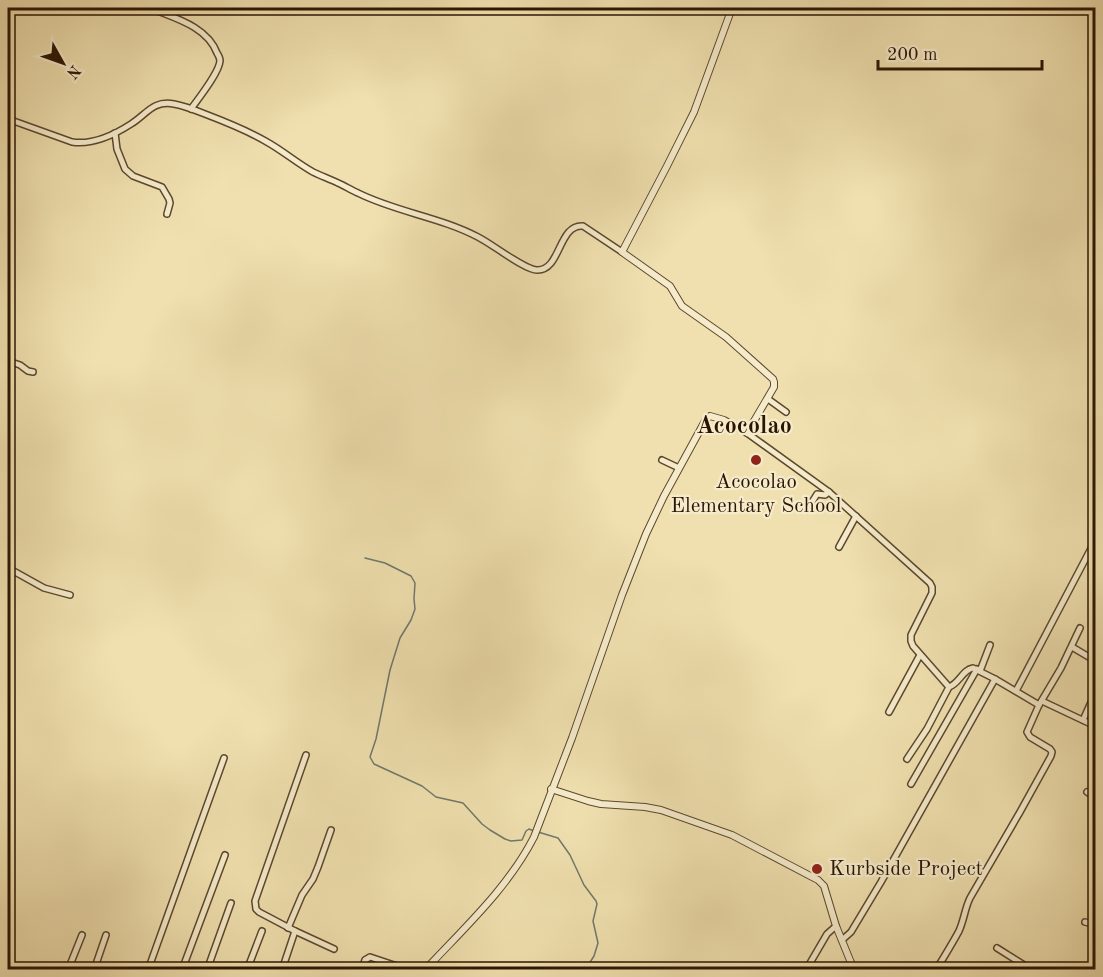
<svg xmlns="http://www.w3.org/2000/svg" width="1103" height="977" viewBox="0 0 1103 977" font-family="'Old Standard TT',serif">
	<rect width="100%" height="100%" fill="#f0e0af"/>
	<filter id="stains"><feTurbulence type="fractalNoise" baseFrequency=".00333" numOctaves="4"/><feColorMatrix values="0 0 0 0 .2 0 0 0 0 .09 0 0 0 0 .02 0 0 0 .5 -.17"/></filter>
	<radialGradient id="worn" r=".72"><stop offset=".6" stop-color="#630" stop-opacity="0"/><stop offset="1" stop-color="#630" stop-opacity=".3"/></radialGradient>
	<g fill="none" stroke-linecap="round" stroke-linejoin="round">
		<g stroke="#6f796d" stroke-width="1.5">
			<path d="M 365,558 L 385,563 L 411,576 L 415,583 L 414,599 L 415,609 L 411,620 L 400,638 L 390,670 L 376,739 L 370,757 L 374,764 L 422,786 L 436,797 L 463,803 L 482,824 L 490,830 L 505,839 L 511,841 L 522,840 L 526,831 L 529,829 L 534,831"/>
			<path d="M 538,832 L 558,838 L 570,855 L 584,885 L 596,901 L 597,904 L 593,921 L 598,943 L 594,956 L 585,970"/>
		</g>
		<g stroke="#5c482d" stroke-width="8">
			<g id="minor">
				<path d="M 150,8 C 174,18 207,26 217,53 C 219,56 220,58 220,61 C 219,73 198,99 191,109"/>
				<path d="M 8,119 L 72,142 C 92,145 114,135 131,124 C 147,114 153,100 174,104 C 185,106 195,110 205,114 C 226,122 247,130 267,142 C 283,151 297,163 313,172 C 321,176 330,179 338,183 C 345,186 351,190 358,193 C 396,212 440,217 478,237 C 492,244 525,270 537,270 C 561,271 558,224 583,226 L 622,252"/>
				<path d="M 115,133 L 117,149 L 125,169 L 133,176 L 162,187 L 169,199 L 170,203 L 167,214"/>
				<path d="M 8,361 L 20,365 L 28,371 L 33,372"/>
				<path d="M 768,399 L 786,412"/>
				<path d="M 747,433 L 829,492 L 930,583 L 932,587 L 932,593 L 911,635 L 911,641 L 913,646 L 949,687 C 960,683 962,670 973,668 L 995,679 L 1039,705 L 1027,732 L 1030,737 L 1050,749 L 1052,752 L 1051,756 L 1020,812 L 970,898 C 965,908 964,920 959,931 C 952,944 944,957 936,970"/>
				<path d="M 662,460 L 679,468"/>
				<path d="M 807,510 L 817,494 L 825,495 L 829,492"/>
				<path d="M 839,547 L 856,516"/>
				<path d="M 8,568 L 44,588 L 70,595"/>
				<path d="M 1072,647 L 1094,660"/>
				<path d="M 980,671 L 990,645"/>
				<path d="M 1016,691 L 1096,539"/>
				<path d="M 1042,701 L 1095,726"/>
				<path d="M 1039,705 L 1061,668 L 1080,628"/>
				<path d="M 889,712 L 920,655"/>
				<path d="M 1083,720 L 1093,698"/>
				<path d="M 907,759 L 927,729 L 949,687"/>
				<path d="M 911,784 L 977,669"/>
				<path d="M 1087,792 L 1096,798"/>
				<path d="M 1085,922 L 1096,925"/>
				<path d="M 288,928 L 302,895 L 313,879 L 318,867 L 331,830"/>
				<path d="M 295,931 L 334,949"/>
				<path d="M 842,940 L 851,932 L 881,882 L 995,679"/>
				<path d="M 997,948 L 1032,970"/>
				<path d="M 68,970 L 82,935"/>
				<path d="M 94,970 L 106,935"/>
				<path d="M 148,970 L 224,758"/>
				<path d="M 182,970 L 225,855"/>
				<path d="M 207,970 L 231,903"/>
				<path d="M 247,970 L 262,931"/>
				<path d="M 282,970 L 295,931 L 259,912 L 256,909 L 255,901 L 306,755"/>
				<path d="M 362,970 L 365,960 L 370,957 L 409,970"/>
				<path d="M 806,970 L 827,934 L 836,926"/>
			</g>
		</g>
		<g stroke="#5c482d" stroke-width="8">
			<g id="tertiary">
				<path d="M 551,789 L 588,801 L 601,804 L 645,807 L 661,810 L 732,835 L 818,880 L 824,886 L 836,926 L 854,970"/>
				<path d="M 425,970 C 464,928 508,888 534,837 L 572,738 L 622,595 L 646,534 L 664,496 L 705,421 L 710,416 L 724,420 L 747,433 L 774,387 L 774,382 L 773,379 L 726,337 L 682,306 L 670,286 L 622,252 L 667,166 L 694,112 L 732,8"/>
			</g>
		</g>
		<use href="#minor" stroke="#f5ebcb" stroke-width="5"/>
		<use href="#tertiary" stroke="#f5ebcb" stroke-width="6"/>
	</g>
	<g fill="#8f2418" stroke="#f5ebcb" stroke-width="2">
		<circle cx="756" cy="460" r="6"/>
		<circle cx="817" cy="869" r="6"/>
	</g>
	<g text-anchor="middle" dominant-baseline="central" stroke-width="4.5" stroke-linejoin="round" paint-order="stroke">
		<g font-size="21" fill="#2a1502" stroke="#f5ebcb">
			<text x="756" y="482">Acocolao<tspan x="756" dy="24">Elementary School</tspan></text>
			<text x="829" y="869" text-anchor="start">Kurbside Project</text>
		</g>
		<g font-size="24" font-weight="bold" fill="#2a1502" stroke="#f5ebcb">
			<text x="744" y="427">Acocolao</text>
		</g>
	</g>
	<rect width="1103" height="977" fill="none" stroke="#f0e0af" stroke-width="30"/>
	<rect x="9" y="9" width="1085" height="959" fill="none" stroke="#2a1502" stroke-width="3"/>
	<rect x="15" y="15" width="1073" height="947" fill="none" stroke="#2a1502" stroke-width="1.5"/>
	<g transform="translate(63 63) rotate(130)" stroke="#f5ebcb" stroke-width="4.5" paint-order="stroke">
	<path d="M0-4.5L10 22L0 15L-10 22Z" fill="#2a1502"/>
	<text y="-9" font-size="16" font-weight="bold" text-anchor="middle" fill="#2a1502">N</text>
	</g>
	<path d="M878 60v9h164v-9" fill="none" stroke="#2a1502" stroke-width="3"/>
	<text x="887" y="60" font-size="18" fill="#2a1502" stroke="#f5ebcb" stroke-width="4.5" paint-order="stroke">200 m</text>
	<rect width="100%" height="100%" filter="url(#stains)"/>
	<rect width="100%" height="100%" fill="url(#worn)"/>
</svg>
